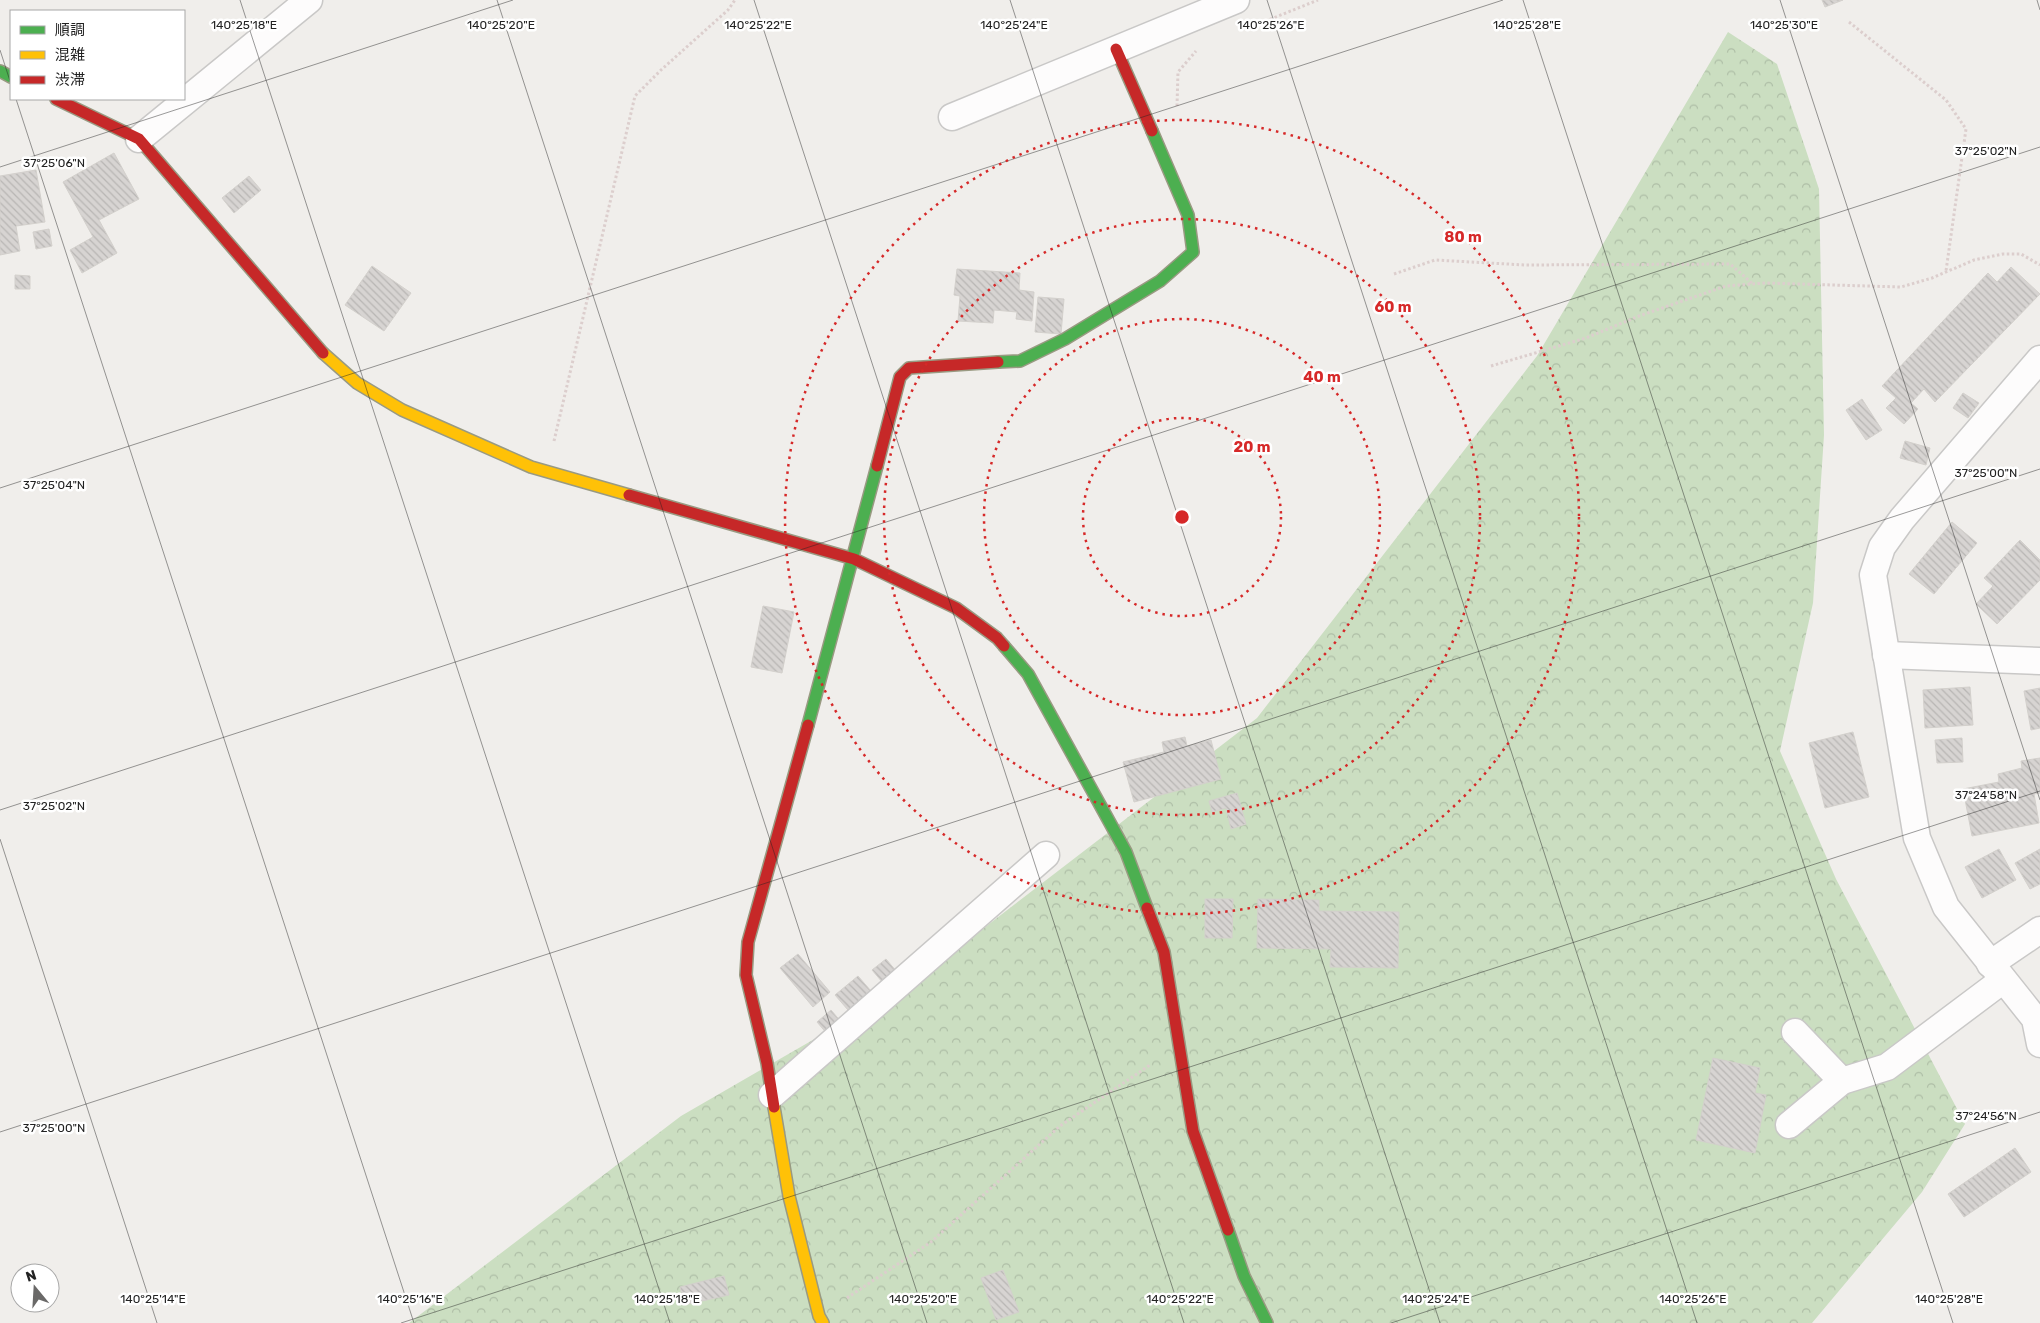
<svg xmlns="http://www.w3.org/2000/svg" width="2040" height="1323" viewBox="0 0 2040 1323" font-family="Rubik,'Noto Sans JP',sans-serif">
	<defs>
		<pattern id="forest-crowns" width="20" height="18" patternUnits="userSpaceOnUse" patternTransform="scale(1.25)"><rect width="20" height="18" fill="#cbdec1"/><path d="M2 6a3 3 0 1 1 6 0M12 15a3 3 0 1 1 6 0" fill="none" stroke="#aebea6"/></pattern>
		<pattern id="building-back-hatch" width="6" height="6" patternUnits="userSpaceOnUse" patternTransform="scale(1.25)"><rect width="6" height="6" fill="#d7d4d2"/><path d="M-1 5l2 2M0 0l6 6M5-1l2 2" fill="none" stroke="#b8b6b4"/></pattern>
	</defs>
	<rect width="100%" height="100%" fill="#f0eeeb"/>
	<path fill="url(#forest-crowns)" d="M 1728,32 L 1777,64 L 1819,189 L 1824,435 L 1813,603 L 1780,751 L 1836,879 L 1965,1124 L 1922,1192 L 1812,1323 L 409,1323 L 681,1116 L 915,981 L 1257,718 L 1537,356 Z"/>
	<g fill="url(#building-back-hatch)" stroke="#d3d0cc">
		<path d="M 1822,0 L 1843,0 L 1825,7 Z"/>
		<path d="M 114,153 L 139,199 L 99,220 L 117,253 L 82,273 L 70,250 L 93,237 L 63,182 Z"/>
		<path d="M 36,170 L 45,222 L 16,226 L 20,251 L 0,255 L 0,176 Z"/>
		<path d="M 249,176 L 261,190 L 234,213 L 222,198 Z"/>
		<path d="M 49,229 L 52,246 L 36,249 L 33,232 Z"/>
		<path d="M 372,266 L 411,293 L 384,331 L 345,305 Z"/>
		<path d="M 2011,267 L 2040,294 L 1935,402 L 1924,389 L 1911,403 L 1918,409 L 1904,424 L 1886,408 L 1896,398 L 1882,386 L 1988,273 L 1997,282 Z"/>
		<path d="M 957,269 L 1020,273 L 1019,290 L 1034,292 L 1032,321 L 1016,319 L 1017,312 L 994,310 L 993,323 L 958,321 L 960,296 L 954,295 Z"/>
		<path d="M 15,275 L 30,276 L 30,289 L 15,289 Z"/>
		<path d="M 1038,297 L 1064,299 L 1061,334 L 1035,332 Z"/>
		<path d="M 1963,393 L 1979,403 L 1968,418 L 1953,408 Z"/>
		<path d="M 1862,399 L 1882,430 L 1866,440 L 1846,410 Z"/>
		<path d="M 1905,441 L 1930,448 L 1926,465 L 1900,458 Z"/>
		<path d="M 1952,522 L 1977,543 L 1934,594 L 1909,574 Z"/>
		<path d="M 2020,540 L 2040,560 L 2040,580 L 1997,624 L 1976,604 L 1993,586 L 1984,578 Z"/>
		<path d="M 763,606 L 794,612 L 782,673 L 751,667 Z"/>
		<path d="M 1970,687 L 1973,725 L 1925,728 L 1923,690 Z"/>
		<path d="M 2040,688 L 2040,728 L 2031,730 L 2024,691 Z"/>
		<path d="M 1853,732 L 1869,797 L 1825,808 L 1809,743 Z"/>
		<path d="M 1185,737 L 1187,746 L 1211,740 L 1221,779 L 1134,802 L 1123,762 L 1164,752 L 1162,742 Z"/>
		<path d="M 1962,738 L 1963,762 L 1937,763 L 1935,740 Z"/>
		<path d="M 2040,758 L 2040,793 L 2034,794 L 2039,823 L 1972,836 L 1963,789 L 1999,782 L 1998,774 L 2022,768 L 2021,761 Z"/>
		<path d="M 1237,793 L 1246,824 L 1231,829 L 1226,808 L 1212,812 L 1209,801 Z"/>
		<path d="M 1999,849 L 2016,880 L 1982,898 L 1965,867 Z"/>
		<path d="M 2040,849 L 2040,884 L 2030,889 L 2015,863 Z"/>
		<path d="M 1205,899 L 1233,899 L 1232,938 L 1205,938 Z"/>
		<path d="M 1258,899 L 1319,900 L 1319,911 L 1399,912 L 1398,968 L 1330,967 L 1331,949 L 1257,948 Z"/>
		<path d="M 798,954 L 830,992 L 813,1007 L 780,968 Z"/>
		<path d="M 886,959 L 897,972 L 883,983 L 872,970 Z"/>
		<path d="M 858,976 L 871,991 L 848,1010 L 835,995 Z"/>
		<path d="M 831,1010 L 843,1024 L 829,1036 L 817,1022 Z"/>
		<path d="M 1713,1058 L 1760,1068 L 1755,1093 L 1766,1095 L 1755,1153 L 1696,1140 Z"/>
		<path d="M 2015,1148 L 2031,1172 L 1964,1217 L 1948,1194 Z"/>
		<path d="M 1003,1270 L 1019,1312 L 996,1320 L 981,1278 Z"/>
		<path d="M 724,1276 L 729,1295 L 684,1305 L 680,1287 Z"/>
	</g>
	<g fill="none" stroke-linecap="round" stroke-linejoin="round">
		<g stroke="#c9c8c7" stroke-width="29">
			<g id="street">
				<path d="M 952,117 L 1236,0"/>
				<path d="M 139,139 L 309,0"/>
				<path d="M 2040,359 L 1902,519 L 1882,547 L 1873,575 L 1917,838 L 1946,907 L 2035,1019 L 2040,1044"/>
				<path d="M 1886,655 L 2040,661"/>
				<path d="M 1990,964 L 2040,930"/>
				<path d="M 1795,1032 L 1842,1081"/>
				<path d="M 772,1095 L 1046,855"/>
				<path d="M 1789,1125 L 1842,1081 L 1887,1067 L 2003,980"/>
			</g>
		</g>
		<g stroke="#999a82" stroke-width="14">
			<g id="fast">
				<path d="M 0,71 L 11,77"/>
				<path d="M 998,362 L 1020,361 L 1065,339 L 1160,281 L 1193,252 L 1188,215 L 1152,131"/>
				<path d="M 1004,646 L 1028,674 L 1126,852 L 1147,908"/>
				<path d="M 808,725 L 877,466"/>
				<path d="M 1228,1230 L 1244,1276 L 1267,1323"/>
			</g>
		</g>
		<g stroke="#999a82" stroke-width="14">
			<g id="slow">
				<path d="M 323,353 L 357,383 L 402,410 L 531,467 L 629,495"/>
				<path d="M 774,1107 L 789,1196 L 819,1316 L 823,1323"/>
			</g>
		</g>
		<g stroke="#999a82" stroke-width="14">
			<g id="jam">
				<path d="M 1116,49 L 1152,131"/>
				<path d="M 56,99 L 139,139 L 323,353"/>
				<path d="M 877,466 L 900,377 L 909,368 L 998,362"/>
				<path d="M 629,495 L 854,559 L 956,608 L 997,638 L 1004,646"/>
				<path d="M 1147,908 L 1164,952 L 1193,1131 L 1228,1230"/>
				<path d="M 774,1107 L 767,1063 L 746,975 L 748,942 L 808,725"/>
			</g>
		</g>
		<g stroke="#dccecd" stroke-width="3" stroke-dasharray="2.5 2.5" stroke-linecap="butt">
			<path d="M 1849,22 L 1946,100 L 1966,129 L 1946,271"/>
			<path d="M 1256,25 L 1318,0"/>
			<path d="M 1177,106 L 1178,72 L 1196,51"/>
			<path d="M 1394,274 L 1435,260 L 1525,265 L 1730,264 L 1753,284"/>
			<path d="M 1491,366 L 1586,338 L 1639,316 L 1726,286 L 1765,283 L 1901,287 L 1932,278 L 1974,260 L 2003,254 L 2021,254 L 2040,265"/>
			<path d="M 554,441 L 635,96 L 661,70 L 728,10 L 735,0"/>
			<path d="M 847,1298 L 931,1242 L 1060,1126 L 1150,1065"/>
		</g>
		<use href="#street" stroke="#fdfcfc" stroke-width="26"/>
		<use href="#fast" stroke="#4caf50" stroke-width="11"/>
		<use href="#slow" stroke="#ffc107" stroke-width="11"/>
		<use href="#jam" stroke="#c62828" stroke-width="11"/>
	</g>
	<path fill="none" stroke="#222" stroke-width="1" stroke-opacity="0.45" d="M 240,0 L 670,1323M 497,0 L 927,1323M 754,0 L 1184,1323M 1010,0 L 1440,1323M 1267,0 L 1697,1323M 1523,0 L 1953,1323M 1780,0 L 2040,800M 2037,0 L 2040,10M 0,50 L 11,84M 16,99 L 414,1323M 0,167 L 513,0M 0,488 L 1503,0M 0,810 L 2040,147M 0,839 L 157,1323M 0,1132 L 2040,469M 401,1323 L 2040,791M 1391,1323 L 2040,1112"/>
	<g fill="none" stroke="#d62828" stroke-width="2.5" stroke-dasharray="2.5 5">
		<circle cx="1182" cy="517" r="99"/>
		<circle cx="1182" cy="517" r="198"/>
		<circle cx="1182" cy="517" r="298"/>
		<circle cx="1182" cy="517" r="397"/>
	</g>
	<g font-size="12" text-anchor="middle" fill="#222" stroke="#fff" stroke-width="5" stroke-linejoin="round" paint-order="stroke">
		<text x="244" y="29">140°25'18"E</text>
		<text x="501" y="29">140°25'20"E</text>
		<text x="758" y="29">140°25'22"E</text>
		<text x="1014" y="29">140°25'24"E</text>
		<text x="1271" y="29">140°25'26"E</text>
		<text x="1527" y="29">140°25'28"E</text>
		<text x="1784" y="29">140°25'30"E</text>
		<text x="1986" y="155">37°25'02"N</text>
		<text x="54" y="167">37°25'06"N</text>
		<text x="1986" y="477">37°25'00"N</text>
		<text x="54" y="489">37°25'04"N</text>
		<text x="1986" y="799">37°24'58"N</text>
		<text x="54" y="810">37°25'02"N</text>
		<text x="1986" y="1120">37°24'56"N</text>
		<text x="54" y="1132">37°25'00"N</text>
		<text x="153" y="1303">140°25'14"E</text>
		<text x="410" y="1303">140°25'16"E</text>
		<text x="667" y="1303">140°25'18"E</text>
		<text x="923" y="1303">140°25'20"E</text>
		<text x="1180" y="1303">140°25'22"E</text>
		<text x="1436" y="1303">140°25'24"E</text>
		<text x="1693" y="1303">140°25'26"E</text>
		<text x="1949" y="1303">140°25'28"E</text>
	</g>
	<circle cx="1182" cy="517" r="8" fill="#d62828" stroke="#fff" stroke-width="2.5"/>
	<g font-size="15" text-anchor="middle" font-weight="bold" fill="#d62828" stroke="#fff" stroke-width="5" stroke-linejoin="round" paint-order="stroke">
		<text x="1463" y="242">80 m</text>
		<text x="1393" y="312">60 m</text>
		<text x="1322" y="382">40 m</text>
		<text x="1252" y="452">20 m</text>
	</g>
	<rect x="10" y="10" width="175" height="90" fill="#ffffff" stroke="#a7a7a7"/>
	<rect x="20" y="26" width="25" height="8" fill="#4caf50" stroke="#a7a7a7"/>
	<text x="55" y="35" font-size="15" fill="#222222">順調</text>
	<rect x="20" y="51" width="25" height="8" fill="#ffc107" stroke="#a7a7a7"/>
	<text x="55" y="60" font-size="15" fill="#222222">混雑</text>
	<rect x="20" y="76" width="25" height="8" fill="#c62828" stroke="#a7a7a7"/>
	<text x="55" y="85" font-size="15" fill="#222222">渋滞</text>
	<g transform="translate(35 1288) rotate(342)"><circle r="24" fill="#ffffff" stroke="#a7a7a7"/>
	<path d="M0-4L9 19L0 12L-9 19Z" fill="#6a6968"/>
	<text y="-8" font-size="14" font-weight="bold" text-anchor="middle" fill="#222222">N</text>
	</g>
</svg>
